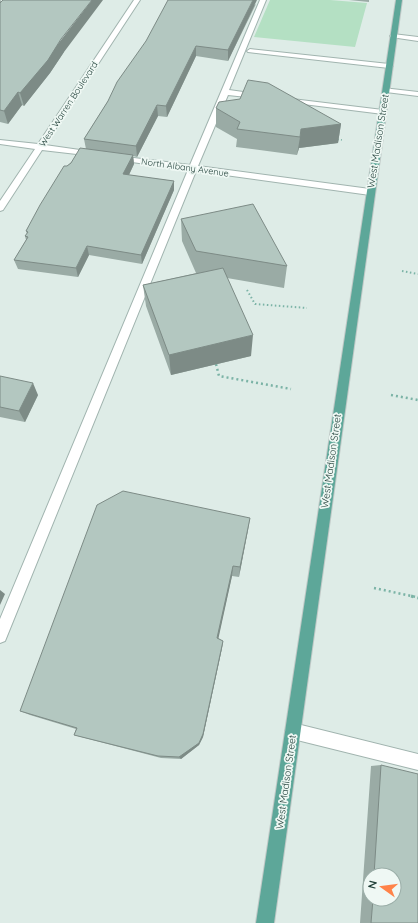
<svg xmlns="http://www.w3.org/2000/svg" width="418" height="923" viewBox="0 0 418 923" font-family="Quicksand,sans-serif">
	<rect width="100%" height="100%" fill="#deece7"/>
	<path fill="#b4e0c3" d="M 270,0 L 330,0 L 367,3 L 355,47 L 254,37 Z"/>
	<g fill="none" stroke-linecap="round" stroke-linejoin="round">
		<g stroke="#a1b4af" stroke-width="2">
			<g id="minor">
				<path d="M 134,0 L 140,0 L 45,145 L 94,152 L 98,154 L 94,156 L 42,150 L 3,210 L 0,211 L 0,201 L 35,149 L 0,144 L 0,140 L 38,144 Z"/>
				<path d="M 260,0 L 266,0 L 229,90 L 257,94 L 261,96 L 257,98 L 228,95 L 198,166 L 370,189 L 374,192 L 370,195 L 196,171 L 5,641 L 0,643 L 0,619 L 188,170 L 118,160 L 114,158 L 118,156 L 190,165 Z"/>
				<path d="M 393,34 L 418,37 L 418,41 L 391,37 L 390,36 Z"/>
				<path d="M 250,49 L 389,64 L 393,66 L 389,68 L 248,52 L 247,51 Z"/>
				<path d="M 383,88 L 418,92 L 418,96 L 386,92 L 383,92 Z"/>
				<path d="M 284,98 L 383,110 L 387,112 L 383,114 L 287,102 L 283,100 Z"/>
				<path d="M 293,723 L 418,754 L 418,770 L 293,739 L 288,736 L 285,731 L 288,726 Z"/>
			</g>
		</g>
		<g stroke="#c0c9c7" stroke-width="2">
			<path id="major" d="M 396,0 L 402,0 L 274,923 L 256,923 Z"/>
		</g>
		<path stroke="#7bb3a6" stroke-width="1.5" stroke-dasharray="1 2" stroke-linecap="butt" d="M 335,139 L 342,140"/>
		<g stroke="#7bb3a6" stroke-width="2" stroke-dasharray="1.5 2.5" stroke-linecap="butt">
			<path d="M 402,271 L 418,274"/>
			<path d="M 247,290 L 255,304 L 307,308"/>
		</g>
		<g stroke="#7bb3a6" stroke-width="2.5" stroke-dasharray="2 3" stroke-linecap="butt">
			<path d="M 216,364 L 219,376 L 291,389"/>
			<path d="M 391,395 L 418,400"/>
			<path d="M 374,588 L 416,597"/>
		</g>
		<path stroke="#7bb3a6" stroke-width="3" stroke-dasharray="2.5 4" stroke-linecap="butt" d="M 411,596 L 418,598"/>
		<use href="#minor" fill="#fff" fill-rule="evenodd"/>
		<use href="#major" fill="#5da799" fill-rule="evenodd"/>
	</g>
	<g fill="#9aaba5" fill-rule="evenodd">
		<path d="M 0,0 L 64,52 L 50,73 L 24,106 L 22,105 L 8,124 L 0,122 Z"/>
		<path d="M 349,0 L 369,0 L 369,2 Z"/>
		<path d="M 256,4 L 228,61 L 196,56 L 167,117 L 158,116 L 137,157 L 133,156 L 134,164 L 129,175 L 174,181 L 174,190 L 142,264 L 89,255 L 78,277 L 18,269 L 14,260 L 26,240 L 25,236 L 27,234 L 26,231 L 67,166 L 86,149 L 84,139 L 108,101 Z"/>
		<path d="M 216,108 L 341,124 L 338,143 L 299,148 L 297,155 L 236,147 L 237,139 L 216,127 Z"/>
		<path d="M 181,219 L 287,266 L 284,288 L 227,278 L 251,356 L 171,375 L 146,306 L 143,285 L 197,273 L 196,273 L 182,241 Z"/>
		<path d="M 0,376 L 38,395 L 25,422 L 0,417 Z"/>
		<path d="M 250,518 L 239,577 L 232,576 L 218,638 L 223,641 L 222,648 L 203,737 L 199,745 L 181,759 L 161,758 L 81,737 L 74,735 L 76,729 L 30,715 L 20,711 Z"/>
		<path d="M 381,765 L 418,923 L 360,923 L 371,766 ZM 370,875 L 394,875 L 394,899 L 370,899 Z"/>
	</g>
	<g fill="#7d8b86">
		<path d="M 92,0 L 103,0 L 64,52 L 50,73 L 24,106 L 20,93 Z"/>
		<path d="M 253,0 L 257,0 L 228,61 L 228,50 Z"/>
		<path d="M 196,46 L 196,56 L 167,117 L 166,106 Z"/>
		<path d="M 18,92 L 22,105 L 8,124 L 4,111 Z"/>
		<path d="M 157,105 L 158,116 L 137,157 L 136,146 Z"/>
		<path d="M 341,124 L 338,143 L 299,148 L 297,155 L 300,137 L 301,129 Z"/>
		<path d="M 133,155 L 134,164 L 125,183 L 123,174 Z"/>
		<path d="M 174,181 L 174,190 L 142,264 L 141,255 Z"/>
		<path d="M 87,246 L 89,255 L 78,277 L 76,268 Z"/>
		<path d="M 253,335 L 251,356 L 171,375 L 169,355 Z"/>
		<path d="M 33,383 L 38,395 L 25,422 L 19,411 Z"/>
		<path d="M 250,518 L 248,530 L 239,577 L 240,567 Z"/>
		<path d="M 233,566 L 232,576 L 217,645 L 217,638 Z"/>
		<path d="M 0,590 L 5,594 L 0,605 Z"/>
		<path d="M 223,641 L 222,648 L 203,737 L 199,745 L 181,759 L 179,757 Z"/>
	</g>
	<g fill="#b3c7c0" stroke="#7d8b86">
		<path d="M 3,0 L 92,0 L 61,39 L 48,60 L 20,93 L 18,92 L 4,111 L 0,110 L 0,3 Z"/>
		<path d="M 168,0 L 253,0 L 228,50 L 196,46 L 166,106 L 157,105 L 136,146 L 84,139 L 108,101 L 117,82 L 146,41 Z"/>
		<path d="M 248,80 L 268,83 L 341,124 L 301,129 L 300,137 L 237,129 L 240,122 L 216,108 L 219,102 L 240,99 Z"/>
		<path d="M 80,148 L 133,155 L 123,174 L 174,181 L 141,255 L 87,246 L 76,268 L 14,260 L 28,237 L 25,236 L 28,232 L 26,231 L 40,205 L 64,166 L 67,166 L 71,163 Z"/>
		<path d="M 253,204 L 287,266 L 196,251 L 181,219 Z"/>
		<path d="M 223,268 L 253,335 L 169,355 L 143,285 Z"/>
		<path d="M 0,376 L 33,383 L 19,411 L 0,407 Z"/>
		<path d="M 123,491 L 250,518 L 240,567 L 233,566 L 217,638 L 223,641 L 203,734 L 199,743 L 179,757 L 158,756 L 74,735 L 77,728 L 20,711 L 97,505 Z"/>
		<path d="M 381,765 L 418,774 L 418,923 L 371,923 L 373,899 L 394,899 L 394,875 L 374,875 Z"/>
	</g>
	<g text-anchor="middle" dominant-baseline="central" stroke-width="3.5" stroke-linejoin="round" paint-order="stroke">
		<g font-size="9" fill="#1e3e37" stroke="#eff8f4">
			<text transform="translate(68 104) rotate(-57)">West Warren Boulevard</text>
			<text transform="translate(185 167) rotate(8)">North Albany Avenue</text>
		</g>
		<g font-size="10" fill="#1e3e37" stroke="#eff8f4">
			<text transform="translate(378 141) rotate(-81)">West Madison Street</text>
			<text transform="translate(331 461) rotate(-82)">West Madison Street</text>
			<text transform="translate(286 782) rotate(-82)">West Madison Street</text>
		</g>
	</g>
	<g transform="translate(382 887) rotate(284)"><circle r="19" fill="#eff8f4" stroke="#9baea8"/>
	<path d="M0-3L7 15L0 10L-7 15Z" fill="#ff8349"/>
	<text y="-6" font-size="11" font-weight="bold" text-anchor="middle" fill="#1e3e37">N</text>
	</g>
</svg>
